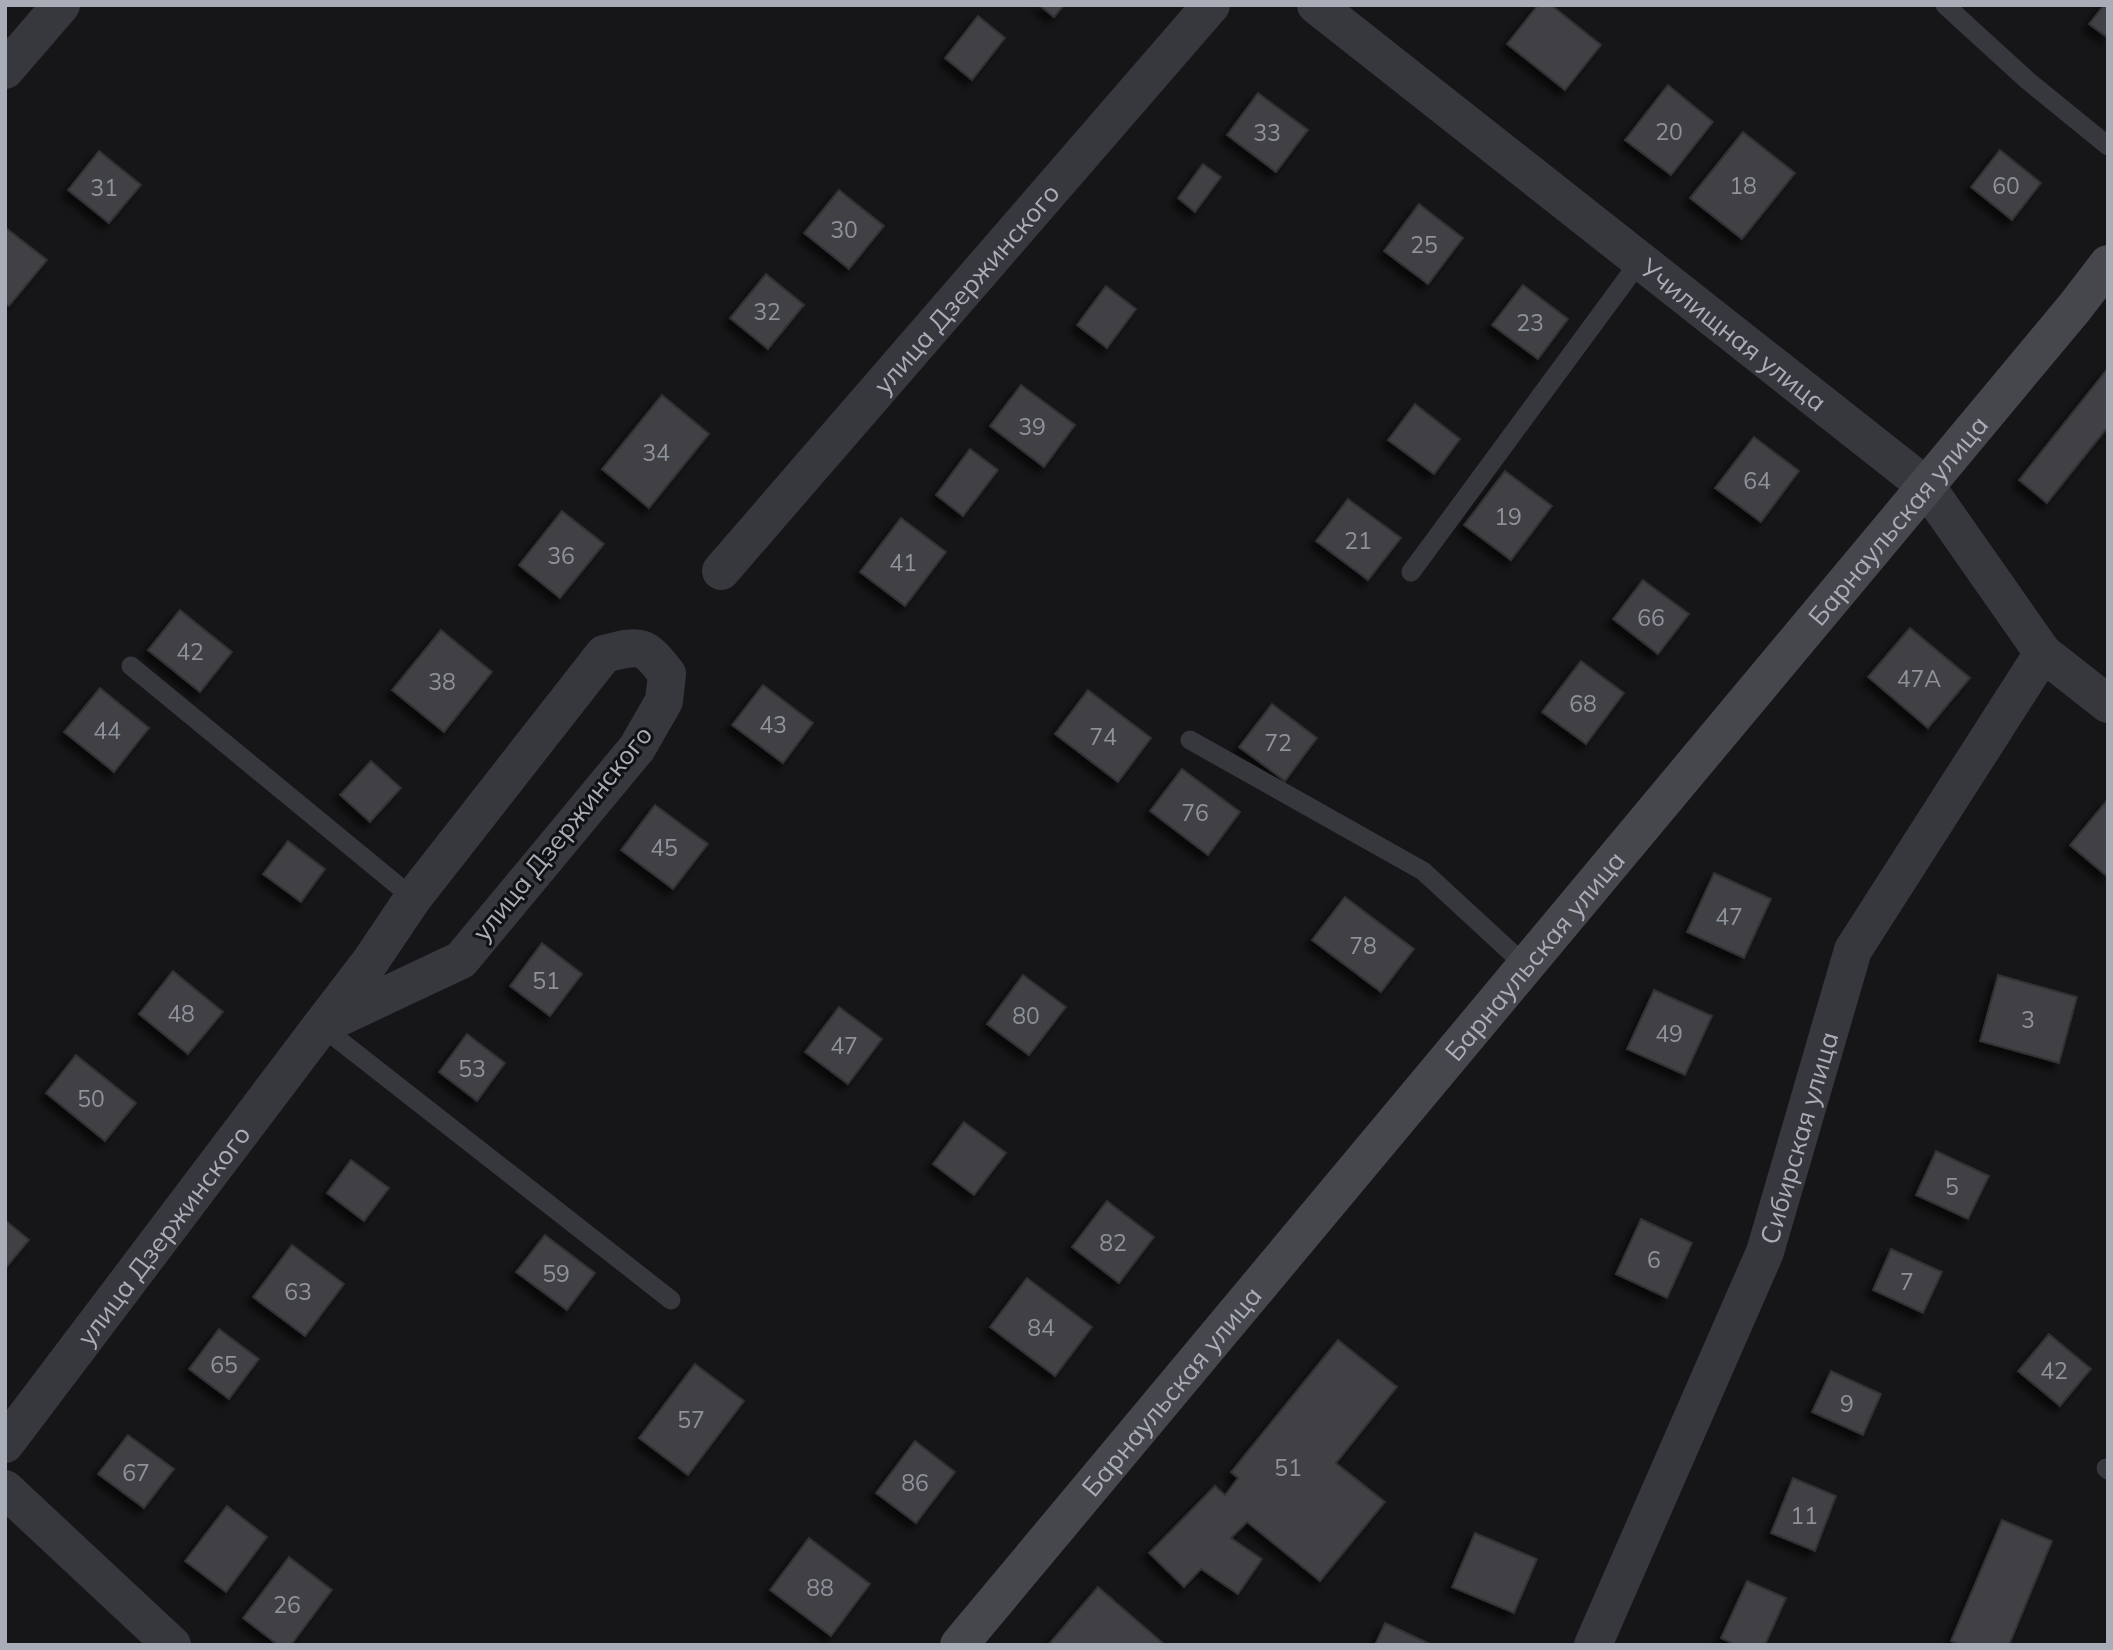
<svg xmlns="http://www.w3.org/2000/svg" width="2113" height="1650" viewBox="0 0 2113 1650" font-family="Mulish,sans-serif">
	<defs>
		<filter id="shadow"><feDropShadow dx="-6" dy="6" stdDeviation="3.5" flood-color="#0009"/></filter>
	</defs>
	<rect width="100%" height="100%" fill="#161618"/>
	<g fill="#404145" stroke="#303034" stroke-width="2" filter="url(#shadow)">
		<path d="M 1039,5 L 1064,5 L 1054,17 Z"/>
		<path d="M 1538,5 L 1551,5 L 1601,45 L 1565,90 L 1507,44 Z"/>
		<path d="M 2104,5 L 2108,5 L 2108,38 L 2089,24 Z"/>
		<path d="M 978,16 L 1005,38 L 972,80 L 945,58 Z"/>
		<path d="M 1668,85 L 1713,122 L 1671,175 L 1625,140 Z"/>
		<path d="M 1258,93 L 1308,130 L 1276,172 L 1227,135 Z"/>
		<path d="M 1743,132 L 1795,173 L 1742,239 L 1690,198 Z"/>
		<path d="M 2000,150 L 2041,183 L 2012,220 L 1971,187 Z"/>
		<path d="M 99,151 L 141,185 L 109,223 L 68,190 Z"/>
		<path d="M 1203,164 L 1221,177 L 1195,212 L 1178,198 Z"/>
		<path d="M 839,190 L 884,226 L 849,269 L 804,233 Z"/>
		<path d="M 1419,204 L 1463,238 L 1428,284 L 1384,251 Z"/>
		<path d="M 6,228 L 47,260 L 9,306 L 5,303 Z"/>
		<path d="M 766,274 L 804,305 L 768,349 L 730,318 Z"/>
		<path d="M 1523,285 L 1568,319 L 1538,359 L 1492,325 Z"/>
		<path d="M 1106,286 L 1136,309 L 1107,348 L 1077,325 Z"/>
		<path d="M 2108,368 L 2108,427 L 2047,503 L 2019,480 Z"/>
		<path d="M 1021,385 L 1075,425 L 1044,467 L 990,426 Z"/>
		<path d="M 662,395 L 709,434 L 649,508 L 602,469 Z"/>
		<path d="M 1415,404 L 1460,439 L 1434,474 L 1388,440 Z"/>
		<path d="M 1754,437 L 1799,471 L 1761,522 L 1715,488 Z"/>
		<path d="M 970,449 L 998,470 L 963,516 L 936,495 Z"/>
		<path d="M 1505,471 L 1552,506 L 1511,560 L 1464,525 Z"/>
		<path d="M 1348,499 L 1401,538 L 1368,580 L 1316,541 Z"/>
		<path d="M 562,511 L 604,544 L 560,598 L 519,565 Z"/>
		<path d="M 901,518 L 946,552 L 905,606 L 860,572 Z"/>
		<path d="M 1643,580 L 1689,614 L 1658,654 L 1613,619 Z"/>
		<path d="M 180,610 L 232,652 L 200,692 L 148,650 Z"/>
		<path d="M 1910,628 L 1970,678 L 1928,728 L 1868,677 Z"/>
		<path d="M 441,630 L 492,672 L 444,732 L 392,690 Z"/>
		<path d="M 1581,661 L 1624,693 L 1586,744 L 1542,712 Z"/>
		<path d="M 763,685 L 813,723 L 783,763 L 732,725 Z"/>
		<path d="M 100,688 L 149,728 L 114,772 L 64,732 Z"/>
		<path d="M 1088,690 L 1151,738 L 1118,782 L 1055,734 Z"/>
		<path d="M 1272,704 L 1317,738 L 1285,781 L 1239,747 Z"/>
		<path d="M 371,761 L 401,788 L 370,822 L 340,795 Z"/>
		<path d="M 1182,769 L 1240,812 L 1208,855 L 1150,811 Z"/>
		<path d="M 2108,799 L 2108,877 L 2070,845 Z"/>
		<path d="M 655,805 L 708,844 L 673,889 L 621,850 Z"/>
		<path d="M 288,841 L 325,869 L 301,902 L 263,874 Z"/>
		<path d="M 1714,873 L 1771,899 L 1744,958 L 1687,932 Z"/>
		<path d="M 1345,897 L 1414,949 L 1381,992 L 1312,940 Z"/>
		<path d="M 542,943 L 582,974 L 550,1016 L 510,986 Z"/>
		<path d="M 173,971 L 223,1012 L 188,1054 L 139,1014 Z"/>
		<path d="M 1023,975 L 1066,1007 L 1029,1055 L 987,1024 Z"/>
		<path d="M 1998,975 L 2077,997 L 2059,1063 L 1980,1041 Z"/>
		<path d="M 1654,990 L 1712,1016 L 1685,1075 L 1627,1049 Z"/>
		<path d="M 839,1007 L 882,1039 L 848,1084 L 805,1052 Z"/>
		<path d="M 467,1034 L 505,1063 L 477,1101 L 439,1072 Z"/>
		<path d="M 76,1055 L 136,1103 L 105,1141 L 46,1093 Z"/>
		<path d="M 964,1122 L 1006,1153 L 974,1195 L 933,1164 Z"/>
		<path d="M 1936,1151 L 1989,1176 L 1968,1219 L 1916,1195 Z"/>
		<path d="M 351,1160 L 389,1188 L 364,1221 L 327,1193 Z"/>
		<path d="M 1107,1201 L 1154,1237 L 1119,1283 L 1072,1247 Z"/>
		<path d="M 1641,1219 L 1692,1243 L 1667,1298 L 1616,1274 Z"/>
		<path d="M 5,1220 L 29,1240 L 5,1269 Z"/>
		<path d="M 545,1235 L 595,1273 L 567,1310 L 516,1272 Z"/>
		<path d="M 292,1245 L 344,1284 L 305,1336 L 253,1297 Z"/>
		<path d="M 1891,1249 L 1942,1272 L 1923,1313 L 1873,1290 Z"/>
		<path d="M 1027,1278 L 1092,1327 L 1055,1376 L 990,1327 Z"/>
		<path d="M 219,1329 L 259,1359 L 229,1399 L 189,1369 Z"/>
		<path d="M 2049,1334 L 2091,1369 L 2060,1406 L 2018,1371 Z"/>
		<path d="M 1338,1340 L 1397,1387 L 1336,1463 L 1385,1502 L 1320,1581 L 1247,1522 L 1231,1538 L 1262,1559 L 1238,1594 L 1201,1569 L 1184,1587 L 1149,1553 L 1215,1486 L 1225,1495 L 1238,1478 L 1231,1472 Z"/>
		<path d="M 695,1364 L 744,1401 L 688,1475 L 639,1438 Z"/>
		<path d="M 1831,1371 L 1881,1394 L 1863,1435 L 1812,1412 Z"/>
		<path d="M 128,1435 L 174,1469 L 144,1508 L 98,1474 Z"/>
		<path d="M 915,1441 L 955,1472 L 916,1523 L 876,1493 Z"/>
		<path d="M 1793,1478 L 1836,1496 L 1815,1551 L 1771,1533 Z"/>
		<path d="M 227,1506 L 267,1537 L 226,1592 L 185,1561 Z"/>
		<path d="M 2002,1520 L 2052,1541 L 2009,1645 L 1961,1645 L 1951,1641 Z"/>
		<path d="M 1475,1533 L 1537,1559 L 1514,1613 L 1452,1587 Z"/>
		<path d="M 809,1538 L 870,1584 L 831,1636 L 770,1590 Z"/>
		<path d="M 289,1557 L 332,1590 L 291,1645 L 278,1645 L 243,1618 Z"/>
		<path d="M 1747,1581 L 1786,1598 L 1765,1645 L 1736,1645 L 1721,1638 Z"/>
		<path d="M 1098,1587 L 1165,1645 L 1048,1645 Z"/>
		<path d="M 1385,1623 L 1432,1645 L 1375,1645 Z"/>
	</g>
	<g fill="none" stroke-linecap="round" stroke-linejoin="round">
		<g stroke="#37383d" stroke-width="19">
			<path d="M 1945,5 L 2027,80 L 2108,146"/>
			<path d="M 1411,572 L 1640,261"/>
			<path d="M 131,666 L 413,898"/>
			<path d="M 1190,740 L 1423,871 L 1526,966"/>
			<path d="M 321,1026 L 671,1300"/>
			<path d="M 2106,1468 L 2108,1470"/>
		</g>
		<g stroke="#37383d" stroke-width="38">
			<path id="s1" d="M 1316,5 L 1926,486 L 2043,653 L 2108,704"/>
			<path d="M 5,70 L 61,5"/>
			<path id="s2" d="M 721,571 L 1211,5"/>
			<path id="s3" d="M 5,1444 L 321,1026 L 370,962 L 413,898 L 604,654 C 641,645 643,643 667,674 L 664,701 L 637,748 L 461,960 L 321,1026"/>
			<path d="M 5,1489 L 172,1645"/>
			<path id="s4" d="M 1593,1645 L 1765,1252 L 1853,950 L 2043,653"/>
		</g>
		<path stroke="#45474d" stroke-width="38" id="s5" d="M 959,1645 L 1926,486 L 2075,307 L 2108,264"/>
	</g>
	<g text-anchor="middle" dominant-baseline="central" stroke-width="6" stroke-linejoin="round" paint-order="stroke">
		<g font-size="23" fill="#8e929b">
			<text x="1669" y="131">20</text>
			<text x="1267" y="132">33</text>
			<text x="1743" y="185">18</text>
			<text x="2006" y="185">60</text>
			<text x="104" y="187">31</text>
			<text x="844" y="229">30</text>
			<text x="1424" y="244">25</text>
			<text x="767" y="311">32</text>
			<text x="1530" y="322">23</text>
			<text x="1032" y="426">39</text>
			<text x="656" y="452">34</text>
			<text x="1757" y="480">64</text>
			<text x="1508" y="516">19</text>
			<text x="1358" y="540">21</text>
			<text x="561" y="555">36</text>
			<text x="903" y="562">41</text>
			<text x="1651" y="617">66</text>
			<text x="190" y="651">42</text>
			<text x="1919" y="678">47А</text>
			<text x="442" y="681">38</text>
			<text x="1583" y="703">68</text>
			<text x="773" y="724">43</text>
			<text x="107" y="730">44</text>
			<text x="1103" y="736">74</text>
			<text x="1278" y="742">72</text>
			<text x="1195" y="812">76</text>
			<text x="664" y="847">45</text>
			<text x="1729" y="916">47</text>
			<text x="1363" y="945">78</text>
			<text x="546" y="980">51</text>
			<text x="181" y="1013">48</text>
			<text x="1026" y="1015">80</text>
			<text x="2028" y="1019">3</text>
			<text x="1669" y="1033">49</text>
			<text x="844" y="1045">47</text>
			<text x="472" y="1068">53</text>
			<text x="91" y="1098">50</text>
			<text x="1952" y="1186">5</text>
			<text x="1113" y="1242">82</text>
			<text x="1654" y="1259">6</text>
			<text x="556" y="1273">59</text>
			<text x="1907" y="1281">7</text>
			<text x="298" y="1291">63</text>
			<text x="1041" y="1327">84</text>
			<text x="224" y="1364">65</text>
			<text x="2054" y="1370">42</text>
			<text x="1847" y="1403">9</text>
			<text x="691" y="1419">57</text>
			<text x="1288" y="1467">51</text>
			<text x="136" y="1472">67</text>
			<text x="915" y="1482">86</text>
			<text x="1804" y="1515">11</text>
			<text x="820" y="1587">88</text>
			<text x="287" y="1604">26</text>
		</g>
		<g font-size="26" fill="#a8adb8" stroke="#111113">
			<text stroke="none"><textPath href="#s2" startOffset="374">улица Дзержинского</textPath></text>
			<text stroke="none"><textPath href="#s1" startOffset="532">Училищная улица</textPath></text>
			<text stroke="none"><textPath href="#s5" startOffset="1465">Барнаульская улица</textPath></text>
			<text transform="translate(562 833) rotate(-51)">улица Дзержинского</text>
			<text stroke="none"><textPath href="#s5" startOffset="898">Барнаульская улица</textPath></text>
			<text stroke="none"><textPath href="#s4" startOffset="548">Сибирская улица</textPath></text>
			<text stroke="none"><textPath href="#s3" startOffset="262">улица Дзержинского</textPath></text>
			<text stroke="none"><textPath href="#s5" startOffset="331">Барнаульская улица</textPath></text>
		</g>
	</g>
	<rect width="2113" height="1650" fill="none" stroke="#a8adb8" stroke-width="14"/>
</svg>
